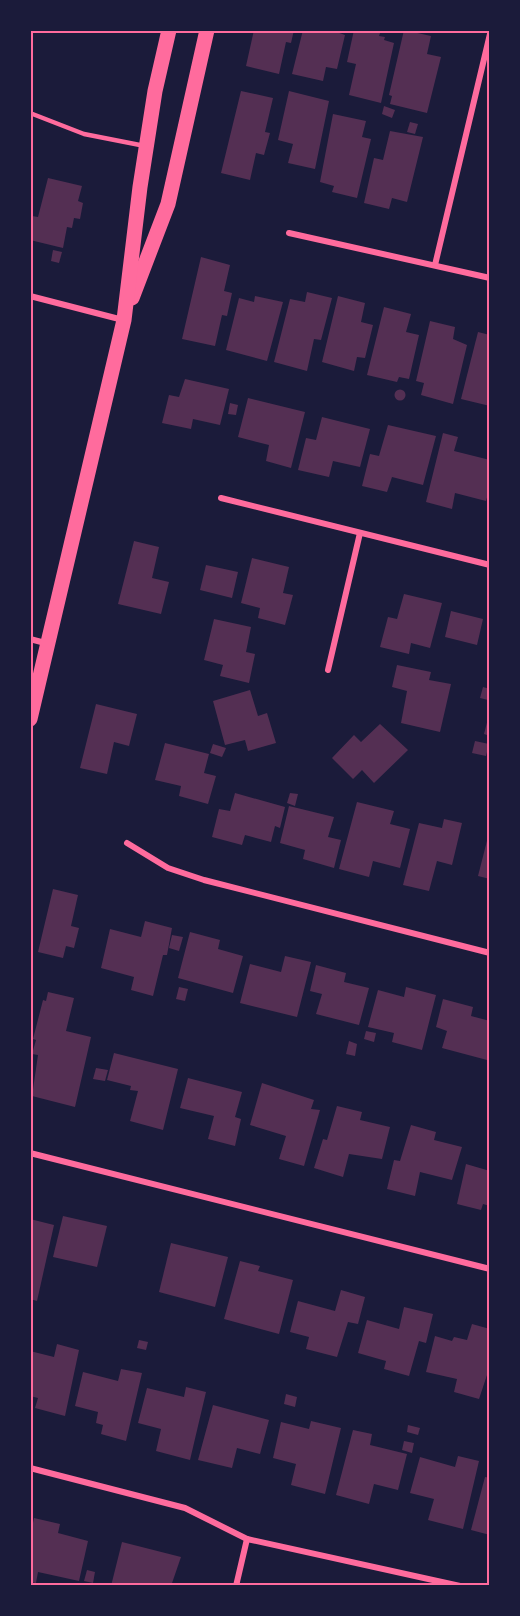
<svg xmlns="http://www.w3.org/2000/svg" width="520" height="1616" viewBox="0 0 520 1616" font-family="Cabin,sans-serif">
	<rect width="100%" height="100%" fill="#1b1b3a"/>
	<g fill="#542f53">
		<path d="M 254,30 L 294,30 L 291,43 L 286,42 L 279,74 L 246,66 Z"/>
		<path d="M 303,30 L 331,30 L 345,35 L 337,69 L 326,67 L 323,81 L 292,74 Z"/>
		<path d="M 354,30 L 381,30 L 379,36 L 385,37 L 384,40 L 394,43 L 381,103 L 349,95 L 356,64 L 347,62 Z"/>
		<path d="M 404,30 L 431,36 L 427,54 L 441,57 L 427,113 L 390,104 L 392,96 L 389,95 Z"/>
		<path d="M 241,91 L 273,98 L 265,132 L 270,133 L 264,155 L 256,153 L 250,180 L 221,173 Z"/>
		<path d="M 289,91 L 329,101 L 315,169 L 288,163 L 293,144 L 278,140 Z"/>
		<path d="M 384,106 L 395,110 L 392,118 L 382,114 Z"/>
		<path d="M 333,114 L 366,121 L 362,137 L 371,139 L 357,198 L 332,192 L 334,186 L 320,182 Z"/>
		<path d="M 410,122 L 418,124 L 415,134 L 407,132 Z"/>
		<path d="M 390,131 L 423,137 L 407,202 L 392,198 L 389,209 L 364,203 L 374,158 L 383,160 Z"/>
		<path d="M 48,178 L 82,186 L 78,201 L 83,203 L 80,219 L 74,218 L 72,228 L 67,227 L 63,248 L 30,240 L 32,216 L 38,217 Z"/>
		<path d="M 53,250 L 62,252 L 59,263 L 51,261 Z"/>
		<path d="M 201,257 L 230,265 L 224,291 L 232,293 L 227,316 L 222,315 L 215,346 L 182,339 Z"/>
		<path d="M 307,292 L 332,298 L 321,340 L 314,339 L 307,371 L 274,362 L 290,299 L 305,302 Z"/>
		<path d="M 255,296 L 283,302 L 267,361 L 226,350 L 239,298 L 254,302 Z"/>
		<path d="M 338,296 L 365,303 L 361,322 L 373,325 L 365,358 L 357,357 L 354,371 L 322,362 Z"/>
		<path d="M 384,307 L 411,314 L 406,332 L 419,335 L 409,379 L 399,377 L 397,382 L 367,375 Z"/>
		<path d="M 430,321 L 455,327 L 453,339 L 467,345 L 453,404 L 421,395 L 424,383 L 416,381 Z"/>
		<path d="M 478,332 L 490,335 L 490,406 L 461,399 Z"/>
		<path d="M 185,379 L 229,389 L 220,425 L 193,419 L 191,429 L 162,423 L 169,395 L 179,397 Z"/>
		<circle cx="400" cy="395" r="5.5"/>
		<path d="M 248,398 L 305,412 L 291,468 L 266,461 L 269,445 L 238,437 Z"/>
		<path d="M 230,403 L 238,405 L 236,415 L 228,414 Z"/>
		<path d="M 322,417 L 370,429 L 360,467 L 333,461 L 329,477 L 298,470 L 306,438 L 316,440 Z"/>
		<path d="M 388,425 L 436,436 L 423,485 L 392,477 L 387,492 L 362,486 L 370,454 L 379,456 Z"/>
		<path d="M 443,433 L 458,437 L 454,451 L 490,460 L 490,487 L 486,501 L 455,493 L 452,509 L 426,502 Z"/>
		<path d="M 134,541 L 159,547 L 152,578 L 169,582 L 161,614 L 118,604 Z"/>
		<path d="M 252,558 L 289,567 L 283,593 L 293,595 L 285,625 L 258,618 L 260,608 L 241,603 Z"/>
		<path d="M 206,565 L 238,572 L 232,598 L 200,590 Z"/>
		<path d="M 404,594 L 442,603 L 430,648 L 411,643 L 409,654 L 380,647 L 388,617 L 397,619 Z"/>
		<path d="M 451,611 L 483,619 L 477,645 L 445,637 Z"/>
		<path d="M 214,619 L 251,627 L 246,652 L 255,654 L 249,683 L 220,676 L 223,665 L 204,660 Z"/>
		<path d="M 397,665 L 431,672 L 429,680 L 451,684 L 440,732 L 401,723 L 407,691 L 392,687 Z"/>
		<path d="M 483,687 L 490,689 L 488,700 L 480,698 Z"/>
		<path d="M 250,690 L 258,716 L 267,713 L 276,743 L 248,751 L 245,740 L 225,745 L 213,701 Z"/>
		<path d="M 96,704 L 137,714 L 129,746 L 114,742 L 107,774 L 80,768 Z"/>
		<path d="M 490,711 L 490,736 L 484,734 Z"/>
		<path d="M 380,724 L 408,750 L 374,783 L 362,770 L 353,779 L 332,758 L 354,735 L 361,742 Z"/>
		<path d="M 475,741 L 489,744 L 486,756 L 472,753 Z"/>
		<path d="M 165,743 L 209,754 L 204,773 L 216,776 L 208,804 L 179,796 L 181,786 L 155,780 Z"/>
		<path d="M 213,744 L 226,748 L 222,757 L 210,753 Z"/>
		<path d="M 235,793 L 285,807 L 280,828 L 275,826 L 271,842 L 245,835 L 242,845 L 212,837 L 219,809 L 230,811 Z"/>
		<path d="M 290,793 L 298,794 L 295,806 L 287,803 Z"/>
		<path d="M 357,802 L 394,811 L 390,824 L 410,829 L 400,868 L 373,861 L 369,877 L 339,869 Z"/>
		<path d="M 289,806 L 334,817 L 328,837 L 341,840 L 334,868 L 303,859 L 305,850 L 280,843 Z"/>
		<path d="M 444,819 L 462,823 L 452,865 L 437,861 L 429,891 L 403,885 L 419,823 L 442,828 Z"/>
		<path d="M 490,829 L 490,879 L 478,876 Z"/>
		<path d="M 53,889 L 78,895 L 71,926 L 79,928 L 74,948 L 66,946 L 63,958 L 38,952 Z"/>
		<path d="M 145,921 L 172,928 L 167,955 L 163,955 L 153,996 L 131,990 L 134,977 L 101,968 L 110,929 L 141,937 Z"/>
		<path d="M 190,932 L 220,940 L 218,949 L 243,956 L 233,993 L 178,978 Z"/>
		<path d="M 172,935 L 183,937 L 179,951 L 169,948 Z"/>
		<path d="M 285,956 L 311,962 L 297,1017 L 240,1003 L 250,964 L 281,972 Z"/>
		<path d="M 316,965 L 346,973 L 344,982 L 369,988 L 359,1025 L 316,1014 L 322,994 L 310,991 Z"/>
		<path d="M 179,987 L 188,989 L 185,1001 L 176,999 Z"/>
		<path d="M 406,987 L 436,995 L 422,1050 L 392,1042 L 394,1033 L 368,1027 L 378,990 L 404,997 Z"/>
		<path d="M 48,992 L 74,998 L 66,1031 L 91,1037 L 75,1107 L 32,1096 L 38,1055 L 32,1054 L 36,1040 L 33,1039 L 43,1000 L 46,1001 Z"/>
		<path d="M 443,999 L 473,1007 L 471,1016 L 490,1021 L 487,1060 L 442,1048 L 447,1031 L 436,1027 Z"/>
		<path d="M 366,1031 L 376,1033 L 374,1042 L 364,1039 Z"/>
		<path d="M 349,1041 L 357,1044 L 355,1056 L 346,1054 Z"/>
		<path d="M 114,1053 L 178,1069 L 163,1130 L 130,1121 L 138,1091 L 130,1090 L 131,1086 L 107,1080 Z"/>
		<path d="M 96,1068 L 108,1070 L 105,1081 L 93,1079 Z"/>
		<path d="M 188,1078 L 242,1092 L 235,1117 L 241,1119 L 235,1146 L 208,1139 L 214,1116 L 180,1108 Z"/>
		<path d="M 262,1083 L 314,1100 L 311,1109 L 320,1110 L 304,1166 L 279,1159 L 286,1136 L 250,1125 Z"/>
		<path d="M 337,1106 L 362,1112 L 360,1120 L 390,1127 L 382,1159 L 349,1154 L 343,1177 L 314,1168 L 323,1139 L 327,1140 Z"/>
		<path d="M 411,1125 L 436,1132 L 434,1140 L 462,1147 L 452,1180 L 420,1172 L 415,1196 L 387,1189 L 394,1160 L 400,1161 Z"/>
		<path d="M 466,1164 L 490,1171 L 490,1206 L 483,1204 L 481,1210 L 457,1204 Z"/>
		<path d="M 63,1216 L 107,1226 L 97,1267 L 53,1257 Z"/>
		<path d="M 30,1219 L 54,1225 L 37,1301 L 30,1299 Z"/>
		<path d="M 171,1243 L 228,1257 L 215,1307 L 159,1292 Z"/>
		<path d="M 240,1261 L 260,1266 L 258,1271 L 293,1280 L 279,1334 L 224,1319 Z"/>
		<path d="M 341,1290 L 365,1297 L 358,1324 L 348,1322 L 337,1357 L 306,1349 L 309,1337 L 290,1332 L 298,1301 L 335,1311 Z"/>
		<path d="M 404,1307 L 433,1314 L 426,1343 L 419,1341 L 409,1376 L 384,1369 L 386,1361 L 358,1353 L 367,1320 L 399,1329 Z"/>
		<path d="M 472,1324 L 490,1329 L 490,1366 L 479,1399 L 454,1392 L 457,1379 L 426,1372 L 435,1336 L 452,1341 L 454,1337 L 467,1340 Z"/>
		<path d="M 139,1340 L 148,1342 L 146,1350 L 137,1348 Z"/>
		<path d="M 57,1344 L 79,1350 L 65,1416 L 35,1408 L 38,1398 L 30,1396 L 30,1351 L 54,1357 Z"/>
		<path d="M 121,1369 L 142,1373 L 126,1441 L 101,1434 L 103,1425 L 96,1423 L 98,1412 L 75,1406 L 83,1372 L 118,1381 Z"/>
		<path d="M 186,1387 L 206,1392 L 190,1460 L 156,1451 L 161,1429 L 138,1423 L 147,1388 L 184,1397 Z"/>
		<path d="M 286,1394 L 297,1397 L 295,1407 L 284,1404 Z"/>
		<path d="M 213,1405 L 269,1420 L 260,1454 L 237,1448 L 232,1468 L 198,1460 Z"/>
		<path d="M 311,1421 L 341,1428 L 325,1494 L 291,1485 L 296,1464 L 273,1458 L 281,1422 L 309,1429 Z"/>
		<path d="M 408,1425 L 420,1428 L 418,1435 L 407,1432 Z"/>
		<path d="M 353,1430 L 372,1434 L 370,1445 L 407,1454 L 398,1490 L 374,1484 L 369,1504 L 336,1495 Z"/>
		<path d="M 404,1441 L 414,1443 L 412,1453 L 402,1450 Z"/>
		<path d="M 458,1456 L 479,1461 L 463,1529 L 428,1520 L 434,1499 L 410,1493 L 420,1457 L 455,1467 Z"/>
		<path d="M 485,1477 L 490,1478 L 490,1535 L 471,1530 Z"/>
		<path d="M 34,1518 L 60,1524 L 58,1533 L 88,1541 L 79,1581 L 38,1572 L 36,1583 L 30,1582 L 30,1538 Z"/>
		<path d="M 122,1542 L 181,1557 L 171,1586 L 111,1586 Z"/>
		<path d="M 87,1570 L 95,1572 L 93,1583 L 84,1581 Z"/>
	</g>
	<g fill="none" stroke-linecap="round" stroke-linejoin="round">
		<path stroke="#ff6b9d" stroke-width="4.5" d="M 30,113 L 84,134 L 145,146"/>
		<g stroke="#ff6b9d" stroke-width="6">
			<path d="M 289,233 L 490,278"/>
			<path d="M 435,265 L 490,34"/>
			<path d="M 30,296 L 123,320"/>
			<path d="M 221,498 L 490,565"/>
			<path d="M 30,639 L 49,644"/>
			<path d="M 328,670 L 360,533"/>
			<path d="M 127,843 L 168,868 L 204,880 L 490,953"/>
			<path d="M 30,1153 L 490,1269"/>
			<path d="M 30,1468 L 185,1508 L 247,1539 L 460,1586"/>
			<path d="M 236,1586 L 247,1539"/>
		</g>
		<g stroke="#ff6b9d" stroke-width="15">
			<path d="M 132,298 L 168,204 L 207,30"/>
			<path d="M 30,719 L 124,320 L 140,187 L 155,91 L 169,30"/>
		</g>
	</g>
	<rect width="520" height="1616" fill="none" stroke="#1b1b3a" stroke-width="63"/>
	<rect x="32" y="32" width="456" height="1552" fill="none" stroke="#ff6b9d" stroke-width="2"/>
</svg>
